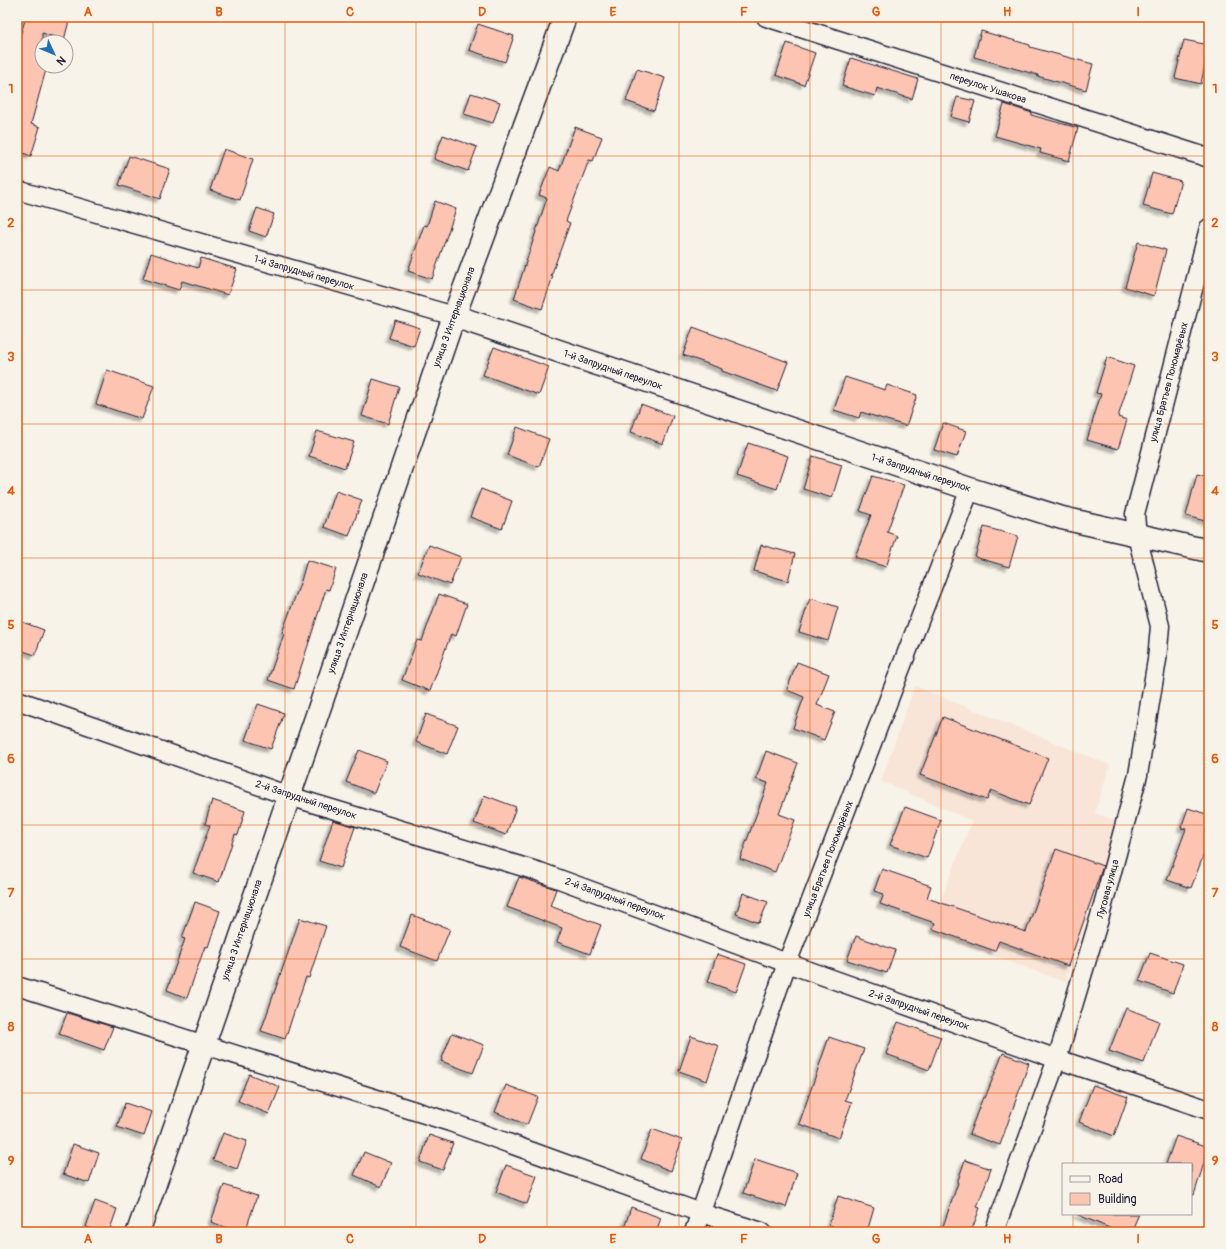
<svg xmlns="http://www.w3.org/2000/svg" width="1226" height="1249" viewBox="0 0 1226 1249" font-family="Pangolin,sans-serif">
	<defs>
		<filter id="shadow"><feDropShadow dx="-3.5" dy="3.5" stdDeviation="1" flood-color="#0004"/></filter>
	</defs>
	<rect width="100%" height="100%" fill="#f7f3e8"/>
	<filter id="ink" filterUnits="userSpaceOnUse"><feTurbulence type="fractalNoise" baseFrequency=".025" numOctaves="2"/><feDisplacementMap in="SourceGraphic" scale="8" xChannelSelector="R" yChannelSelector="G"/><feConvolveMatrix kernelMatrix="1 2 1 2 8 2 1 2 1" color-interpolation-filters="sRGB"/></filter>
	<g filter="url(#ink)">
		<path fill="#f8e5d8" d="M 915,686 L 1110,765 L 1095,813 L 1120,822 L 1065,982 L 928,932 L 972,821 L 881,781 Z"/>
		<g fill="#fcc4b1" stroke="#22223b" filter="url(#shadow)">
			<path d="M 26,17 L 70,17 L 64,40 L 42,33 L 42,66 L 47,66 L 31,124 L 40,127 L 31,156 L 23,153 L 21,160 L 17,159 L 17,46 Z"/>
			<path d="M 478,24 L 514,36 L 505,62 L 469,50 Z"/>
			<path d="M 981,31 L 1030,45 L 1030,47 L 1093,64 L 1086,90 L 1037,76 L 1038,75 L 974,57 Z"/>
			<path d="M 1184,40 L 1209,45 L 1201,84 L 1175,78 Z"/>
			<path d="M 787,43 L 815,53 L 804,85 L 776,75 Z"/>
			<path d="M 851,58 L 918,79 L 912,99 L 877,88 L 875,96 L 842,86 Z"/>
			<path d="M 637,69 L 665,78 L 654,111 L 626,101 Z"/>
			<path d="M 471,93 L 500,102 L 493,123 L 464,114 Z"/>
			<path d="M 957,97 L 975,101 L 969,122 L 951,117 Z"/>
			<path d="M 1004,104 L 1032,113 L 1031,115 L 1078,128 L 1069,161 L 1040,153 L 1041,149 L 995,136 Z"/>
			<path d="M 575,127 L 602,137 L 593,161 L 589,160 L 566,221 L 570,223 L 551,276 L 553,276 L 542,309 L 514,299 L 547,198 L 539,195 L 550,167 L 559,171 Z"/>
			<path d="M 443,135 L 477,147 L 468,171 L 434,159 Z"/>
			<path d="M 224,149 L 253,159 L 240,200 L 210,190 Z"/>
			<path d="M 129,156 L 170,169 L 160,199 L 119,185 Z"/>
			<path d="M 1152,173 L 1181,181 L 1172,214 L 1143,206 Z"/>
			<path d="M 435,201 L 456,209 L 432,279 L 408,271 L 424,225 L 427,226 Z"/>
			<path d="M 257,208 L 274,214 L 266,237 L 249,231 Z"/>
			<path d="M 1138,242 L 1166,250 L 1154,296 L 1125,287 Z"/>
			<path d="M 151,253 L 198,268 L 201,258 L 237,269 L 228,295 L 182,281 L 179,290 L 143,279 Z"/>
			<path d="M 395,320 L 420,328 L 414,346 L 389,338 Z"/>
			<path d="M 693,327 L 788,362 L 777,391 L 722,371 L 722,369 L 683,355 Z"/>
			<path d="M 494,347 L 549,367 L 539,395 L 483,375 Z"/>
			<path d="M 1107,357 L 1134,366 L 1118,417 L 1127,420 L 1118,449 L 1087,440 L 1101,394 L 1096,393 Z"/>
			<path d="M 107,370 L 154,386 L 142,419 L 96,404 Z"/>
			<path d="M 845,377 L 885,390 L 887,385 L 917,395 L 906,426 L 861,412 L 859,418 L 834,410 Z"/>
			<path d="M 373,379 L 399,387 L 388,424 L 362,416 Z"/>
			<path d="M 641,404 L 673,416 L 663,444 L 631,432 Z"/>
			<path d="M 943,423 L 966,431 L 957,457 L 934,450 Z"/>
			<path d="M 517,427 L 549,439 L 539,467 L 507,455 Z"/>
			<path d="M 317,431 L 354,442 L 345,468 L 309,456 Z"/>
			<path d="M 748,443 L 788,456 L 777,489 L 737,476 Z"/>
			<path d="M 813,456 L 842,465 L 832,498 L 803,489 Z"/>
			<path d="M 1197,474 L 1209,477 L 1209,522 L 1186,516 Z"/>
			<path d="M 873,476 L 904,485 L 887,532 L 897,536 L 886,567 L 855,557 L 871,515 L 860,511 Z"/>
			<path d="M 481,489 L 512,501 L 502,529 L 470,517 Z"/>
			<path d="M 336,491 L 362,500 L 349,536 L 324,527 Z"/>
			<path d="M 984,527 L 1018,536 L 1009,567 L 975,557 Z"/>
			<path d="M 429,545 L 461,557 L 450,585 L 418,573 Z"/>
			<path d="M 761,545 L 795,554 L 788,581 L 754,571 Z"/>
			<path d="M 307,560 L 336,569 L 329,590 L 326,589 L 294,689 L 268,680 L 284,634 L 282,633 L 301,581 Z"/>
			<path d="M 439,594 L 467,604 L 456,636 L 451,634 L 430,691 L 402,680 L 417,640 L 422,641 Z"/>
			<path d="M 810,598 L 838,607 L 828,641 L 799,632 Z"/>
			<path d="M 17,620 L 44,630 L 35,655 L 17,649 Z"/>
			<path d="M 797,662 L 829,674 L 817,705 L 835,712 L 824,740 L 793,728 L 804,697 L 787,690 Z"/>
			<path d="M 258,704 L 284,713 L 271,749 L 245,740 Z"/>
			<path d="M 426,714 L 458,726 L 447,754 L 416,742 Z"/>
			<path d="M 943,717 L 1048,758 L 1029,805 L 991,790 L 987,800 L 920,775 Z"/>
			<path d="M 359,750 L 387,761 L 374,793 L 346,782 Z"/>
			<path d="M 766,751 L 798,763 L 779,814 L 795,820 L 775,872 L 740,859 L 768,783 L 756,779 Z"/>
			<path d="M 484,795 L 516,807 L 506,835 L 474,823 Z"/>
			<path d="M 212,800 L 245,811 L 238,835 L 235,834 L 219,882 L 193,873 L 210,825 L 205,824 Z"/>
			<path d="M 905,807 L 941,820 L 927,858 L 890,845 Z"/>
			<path d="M 1188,808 L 1209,815 L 1209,841 L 1191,888 L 1167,880 L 1186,829 L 1181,828 Z"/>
			<path d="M 333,820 L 355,827 L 341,868 L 319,861 Z"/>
			<path d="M 1056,849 L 1103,866 L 1068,966 L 999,941 L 995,951 L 933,929 L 935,923 L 880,904 L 884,894 L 874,891 L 882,869 L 931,886 L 927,898 L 1026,932 Z"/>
			<path d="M 519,877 L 556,889 L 550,906 L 601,925 L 590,954 L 557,942 L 562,928 L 507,907 Z"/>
			<path d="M 743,893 L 768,902 L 759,923 L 736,914 Z"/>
			<path d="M 195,902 L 220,911 L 208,947 L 205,946 L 187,998 L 167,990 L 185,939 L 182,938 Z"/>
			<path d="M 412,915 L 450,929 L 437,961 L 400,947 Z"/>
			<path d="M 300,918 L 326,926 L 309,978 L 306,977 L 285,1039 L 261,1031 Z"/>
			<path d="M 856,936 L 895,950 L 887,973 L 847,960 Z"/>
			<path d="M 1150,953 L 1183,964 L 1173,993 L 1139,981 Z"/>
			<path d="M 717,954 L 746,964 L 736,992 L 708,982 Z"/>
			<path d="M 1126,1008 L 1159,1021 L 1144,1063 L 1109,1051 Z"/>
			<path d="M 67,1013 L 113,1027 L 104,1050 L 59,1034 Z"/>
			<path d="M 898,1022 L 941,1037 L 929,1070 L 886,1054 Z"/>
			<path d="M 452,1033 L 484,1045 L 473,1073 L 441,1061 Z"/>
			<path d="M 691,1036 L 719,1046 L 707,1081 L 679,1071 Z"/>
			<path d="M 829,1037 L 864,1049 L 845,1100 L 852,1102 L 839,1138 L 799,1124 Z"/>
			<path d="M 1003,1053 L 1029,1063 L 1000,1145 L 969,1134 L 983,1097 L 985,1098 Z"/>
			<path d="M 249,1074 L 280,1087 L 269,1114 L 238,1101 Z"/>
			<path d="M 506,1085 L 538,1097 L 527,1125 L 495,1112 Z"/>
			<path d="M 1093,1085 L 1128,1097 L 1114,1136 L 1079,1122 Z"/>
			<path d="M 125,1103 L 152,1112 L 144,1136 L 117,1127 Z"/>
			<path d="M 652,1129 L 682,1140 L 671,1171 L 641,1159 Z"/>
			<path d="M 223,1133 L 247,1141 L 237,1169 L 213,1160 Z"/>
			<path d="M 429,1135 L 453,1143 L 443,1170 L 420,1162 Z"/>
			<path d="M 1176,1136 L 1209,1147 L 1194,1195 L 1191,1195 L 1191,1164 L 1166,1164 Z"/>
			<path d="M 73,1144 L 99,1153 L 89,1183 L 63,1174 Z"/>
			<path d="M 364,1152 L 391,1163 L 381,1187 L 354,1175 Z"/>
			<path d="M 755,1159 L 797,1173 L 786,1207 L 743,1193 Z"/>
			<path d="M 965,1160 L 991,1169 L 977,1207 L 980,1208 L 971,1232 L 941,1232 L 958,1183 L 957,1183 Z"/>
			<path d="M 506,1165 L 537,1176 L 527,1204 L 496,1192 Z"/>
			<path d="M 224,1185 L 257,1196 L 245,1232 L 239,1232 L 211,1222 Z"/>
			<path d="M 838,1196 L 874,1208 L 867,1232 L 850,1232 L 829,1225 Z"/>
			<path d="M 95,1201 L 117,1209 L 109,1232 L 101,1232 L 86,1227 Z"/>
			<path d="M 631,1207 L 661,1218 L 656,1232 L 623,1232 Z"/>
			<path d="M 1076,1214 L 1139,1214 L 1131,1232 L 1119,1232 Z"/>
		</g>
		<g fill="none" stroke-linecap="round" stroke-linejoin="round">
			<g stroke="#22223b" stroke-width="21">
				<g id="street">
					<path d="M 766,17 L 1209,158"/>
					<path d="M 17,190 L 454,316"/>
					<path d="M 17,700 L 289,796 L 540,872 L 787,963 L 1057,1059 L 1209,1110"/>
					<path d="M 17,986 L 450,1122 L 701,1213 L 762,1232"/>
					<path d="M 694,1232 L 787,963 L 970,489"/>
					<path d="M 994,1232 L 1057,1059 L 1100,916 L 1138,775 L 1157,660 L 1160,626 L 1137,536 L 1135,514 L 1209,228"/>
				</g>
			</g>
			<g stroke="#22223b" stroke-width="25">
				<g id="secondary">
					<path d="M 454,316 L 970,489 L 1062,518 L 1209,551"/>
					<path d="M 138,1232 L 204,1044 L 454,316 L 565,17"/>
				</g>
			</g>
			<use href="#street" stroke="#f7f3e8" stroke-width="18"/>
			<use href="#secondary" stroke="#f7f3e8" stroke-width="22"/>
		</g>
	</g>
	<path fill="none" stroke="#e8590c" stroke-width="1" stroke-opacity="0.55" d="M 153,17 L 153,1232M 285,17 L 285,1232M 416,17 L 416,1232M 547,17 L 547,1232M 679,17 L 679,1232M 810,17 L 810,1232M 941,17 L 941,1232M 1073,17 L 1073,1164M 17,156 L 1209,156M 17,290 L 1209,290M 17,424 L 1209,424M 17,558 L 1209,558M 17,691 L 1209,691M 17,825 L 1209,825M 17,959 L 1209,959M 17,1093 L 1209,1093M 1073,1214 L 1073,1232"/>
	<g text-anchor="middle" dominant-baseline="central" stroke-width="3" stroke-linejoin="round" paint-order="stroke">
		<g font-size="10" fill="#22223b" stroke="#f7f3e8">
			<text transform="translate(988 88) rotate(18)">переулок Ушакова</text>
			<text transform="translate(304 273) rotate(16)">1-й Запрудный переулок</text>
			<text transform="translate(454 317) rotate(-70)">улица 3 Интернационала</text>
			<text transform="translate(613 370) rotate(19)">1-й Запрудный переулок</text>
			<text transform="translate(1169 382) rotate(-75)">улица Братьев Пономарёвых</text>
			<text transform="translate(921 473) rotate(18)">1-й Запрудный переулок</text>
			<text transform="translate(348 623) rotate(-71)">улица 3 Интернационала</text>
			<text transform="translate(306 800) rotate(18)">2-й Запрудный переулок</text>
			<text transform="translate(828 859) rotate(-69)">улица Братьев Пономарёвых</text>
			<text transform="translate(1108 889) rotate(-75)">Луговая улица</text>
			<text transform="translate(615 899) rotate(20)">2-й Запрудный переулок</text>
			<text transform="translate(242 930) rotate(-71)">улица 3 Интернационала</text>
			<text transform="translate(919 1010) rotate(19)">2-й Запрудный переулок</text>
		</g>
	</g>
	<rect width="1226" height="1249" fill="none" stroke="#f7f3e8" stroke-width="44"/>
	<rect x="1062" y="1163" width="130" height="52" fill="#f7f3e8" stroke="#a29fa3"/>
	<rect x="1070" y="1176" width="20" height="6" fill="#f7f3e8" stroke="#a29fa3"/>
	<text x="1098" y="1183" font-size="12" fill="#22223b">Road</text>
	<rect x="1070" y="1193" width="20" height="12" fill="#fcc4b1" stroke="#a29fa3"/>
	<text x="1098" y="1203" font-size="12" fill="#22223b">Building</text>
	<g transform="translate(54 54) rotate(134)"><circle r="19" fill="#f7f3e8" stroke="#a29fa3"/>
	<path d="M0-3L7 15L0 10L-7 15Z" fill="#1f6fb2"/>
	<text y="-6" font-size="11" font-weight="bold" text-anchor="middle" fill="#22223b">N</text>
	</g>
	<rect x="22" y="22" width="1182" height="1205" fill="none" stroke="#e8590c" stroke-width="1.5"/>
	<g font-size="13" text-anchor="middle" font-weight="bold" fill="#e8590c">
		<text x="88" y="16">A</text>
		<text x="219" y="16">B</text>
		<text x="350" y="16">C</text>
		<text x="482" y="16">D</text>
		<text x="613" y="16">E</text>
		<text x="744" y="16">F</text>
		<text x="876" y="16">G</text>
		<text x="1007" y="16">H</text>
		<text x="1138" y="16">I</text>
		<text x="11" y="93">1</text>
		<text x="1215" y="93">1</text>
		<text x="11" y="227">2</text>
		<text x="1215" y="227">2</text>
		<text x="11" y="361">3</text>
		<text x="1215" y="361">3</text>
		<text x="11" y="495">4</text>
		<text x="1215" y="495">4</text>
		<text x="11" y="629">5</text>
		<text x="1215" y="629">5</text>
		<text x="11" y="763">6</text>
		<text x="1215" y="763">6</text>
		<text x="11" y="897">7</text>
		<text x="1215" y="897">7</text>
		<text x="11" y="1031">8</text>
		<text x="1215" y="1031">8</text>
		<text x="11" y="1165">9</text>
		<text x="1215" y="1165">9</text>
		<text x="88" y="1243">A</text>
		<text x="219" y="1243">B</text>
		<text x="350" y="1243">C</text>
		<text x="482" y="1243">D</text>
		<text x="613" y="1243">E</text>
		<text x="744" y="1243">F</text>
		<text x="876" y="1243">G</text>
		<text x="1007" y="1243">H</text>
		<text x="1138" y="1243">I</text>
	</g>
</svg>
